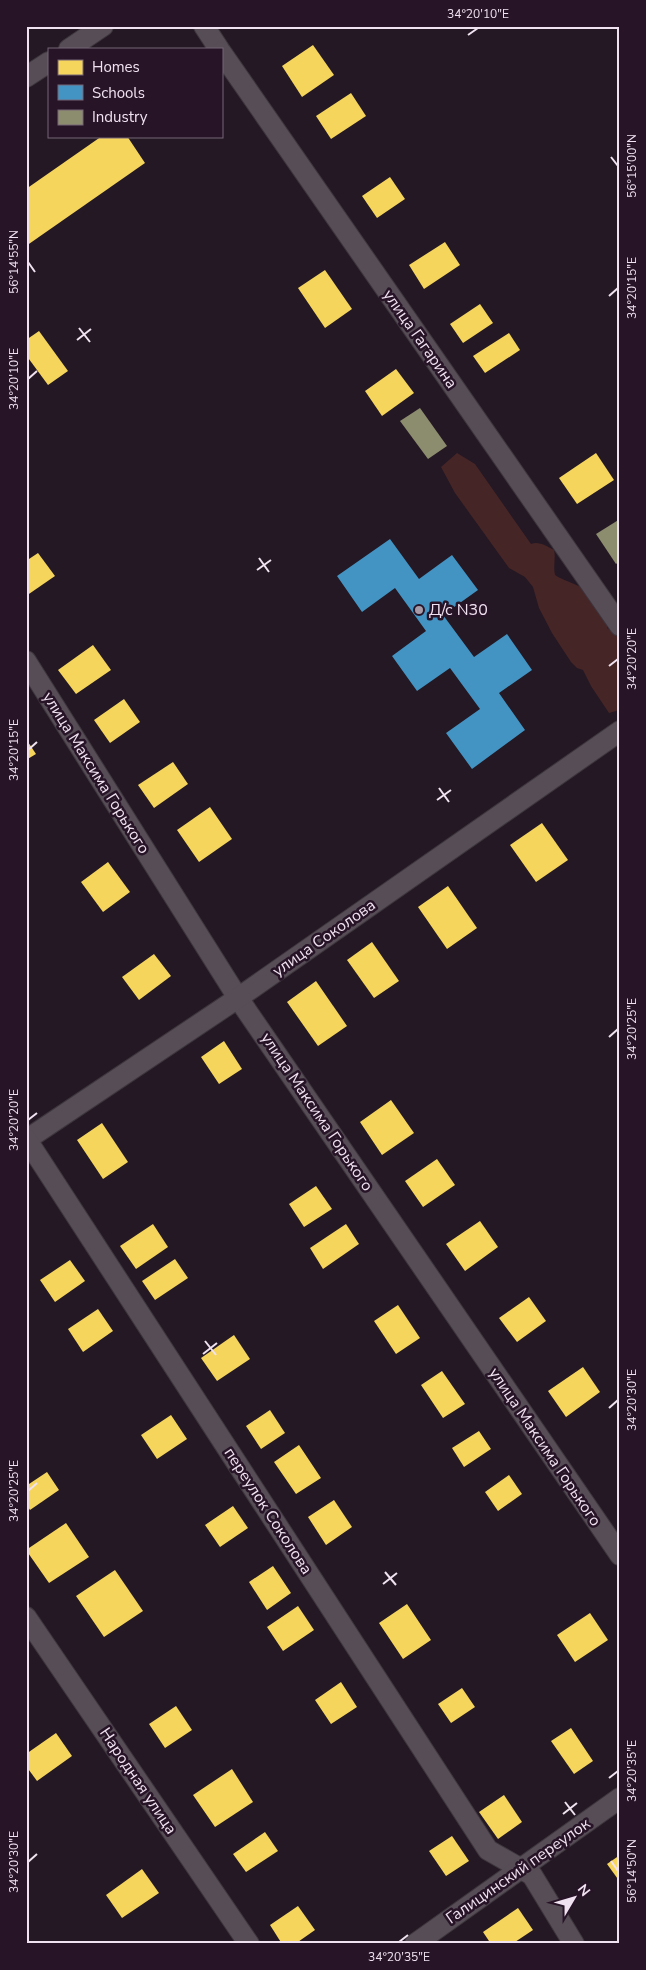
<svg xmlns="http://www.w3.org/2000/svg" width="646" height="1970" viewBox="0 0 646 1970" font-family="'Nunito Sans',sans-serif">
	<rect width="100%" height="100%" fill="#231823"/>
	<path fill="#462526" d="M 457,453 L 475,464 L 531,544 C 539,541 546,546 554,550 C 556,558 553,566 555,575 C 572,586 589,583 596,609 L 604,613 L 609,621 L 607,628 L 620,637 L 620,708 L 616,711 L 609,713 L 591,686 L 583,670 L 577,668 L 571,662 L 552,633 L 539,608 L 533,587 L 525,577 L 509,568 L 455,493 L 441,467 Z"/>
	<g fill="#f6d55c">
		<path d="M 313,45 L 334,75 L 302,97 L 282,66 Z"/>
		<path d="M 351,93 L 366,116 L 331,139 L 316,116 Z"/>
		<path d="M 102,136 L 127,136 L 145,163 L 26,246 L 26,189 Z"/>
		<path d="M 390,177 L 405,199 L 377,218 L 362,196 Z"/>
		<path d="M 445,242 L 460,265 L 424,289 L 409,265 Z"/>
		<path d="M 325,270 L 352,309 L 325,328 L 298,288 Z"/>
		<path d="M 480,304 L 493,323 L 463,343 L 450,324 Z"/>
		<path d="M 39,331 L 68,371 L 48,385 L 26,355 L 26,340 Z"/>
		<path d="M 509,333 L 520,350 L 485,373 L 473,356 Z"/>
		<path d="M 396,369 L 414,393 L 382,416 L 365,391 Z"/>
		<path d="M 596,453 L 614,480 L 577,504 L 559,478 Z"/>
		<path d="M 38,553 L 55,576 L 26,596 L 26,561 Z"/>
		<path d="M 93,645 L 111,670 L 76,694 L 58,670 Z"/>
		<path d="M 124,699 L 140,722 L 110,743 L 94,720 Z"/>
		<path d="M 26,739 L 36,754 L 26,760 Z"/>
		<path d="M 173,762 L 188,784 L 154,808 L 138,785 Z"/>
		<path d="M 210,807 L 232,839 L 199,862 L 177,830 Z"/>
		<path d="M 542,823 L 568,860 L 536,882 L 510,845 Z"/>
		<path d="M 108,862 L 130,892 L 103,912 L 81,882 Z"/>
		<path d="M 448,886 L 477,928 L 447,949 L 418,907 Z"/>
		<path d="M 372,942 L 399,981 L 374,998 L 347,960 Z"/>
		<path d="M 154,954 L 171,976 L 139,1000 L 122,977 Z"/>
		<path d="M 316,981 L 347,1026 L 318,1046 L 287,1002 Z"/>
		<path d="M 224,1041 L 242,1069 L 219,1084 L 201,1057 Z"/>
		<path d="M 391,1100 L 414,1133 L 382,1155 L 360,1122 Z"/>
		<path d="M 102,1123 L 128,1162 L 103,1179 L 77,1140 Z"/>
		<path d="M 437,1159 L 455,1185 L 423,1207 L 405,1181 Z"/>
		<path d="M 316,1186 L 332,1209 L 304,1227 L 289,1204 Z"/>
		<path d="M 480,1221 L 498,1247 L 465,1271 L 446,1244 Z"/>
		<path d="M 153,1224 L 168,1247 L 136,1269 L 120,1246 Z"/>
		<path d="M 346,1224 L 359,1244 L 323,1269 L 310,1248 Z"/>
		<path d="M 175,1259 L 188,1278 L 155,1300 L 142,1281 Z"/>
		<path d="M 70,1260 L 85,1281 L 55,1302 L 40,1280 Z"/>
		<path d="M 529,1297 L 546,1321 L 517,1342 L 499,1318 Z"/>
		<path d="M 398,1305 L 420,1338 L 396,1354 L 374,1321 Z"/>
		<path d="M 98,1309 L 113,1331 L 83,1352 L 68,1329 Z"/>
		<path d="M 234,1335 L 250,1359 L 217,1381 L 201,1358 Z"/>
		<path d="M 583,1367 L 600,1392 L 566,1417 L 548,1391 Z"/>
		<path d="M 442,1371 L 465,1404 L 443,1418 L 421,1385 Z"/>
		<path d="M 270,1410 L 285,1433 L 261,1449 L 246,1426 Z"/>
		<path d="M 171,1415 L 187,1439 L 157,1459 L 141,1435 Z"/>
		<path d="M 479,1431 L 491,1449 L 464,1467 L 452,1448 Z"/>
		<path d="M 299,1445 L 321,1478 L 296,1494 L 274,1462 Z"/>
		<path d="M 47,1472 L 59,1490 L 30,1510 L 26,1504 L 26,1486 Z"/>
		<path d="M 509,1475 L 522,1494 L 498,1511 L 485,1492 Z"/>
		<path d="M 334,1500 L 352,1527 L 326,1545 L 308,1517 Z"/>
		<path d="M 233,1506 L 248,1528 L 220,1547 L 205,1525 Z"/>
		<path d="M 66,1523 L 89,1557 L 49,1583 L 26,1550 Z"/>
		<path d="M 273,1566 L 291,1593 L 267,1610 L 249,1582 Z"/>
		<path d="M 115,1570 L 143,1611 L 104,1637 L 76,1596 Z"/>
		<path d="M 407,1604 L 431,1640 L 403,1659 L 379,1623 Z"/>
		<path d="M 298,1606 L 314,1630 L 283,1651 L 267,1627 Z"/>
		<path d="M 590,1613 L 608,1640 L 575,1662 L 557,1635 Z"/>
		<path d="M 341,1682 L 357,1707 L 331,1724 L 315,1700 Z"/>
		<path d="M 462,1688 L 475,1707 L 451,1723 L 438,1704 Z"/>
		<path d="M 176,1706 L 192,1730 L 165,1748 L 149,1724 Z"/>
		<path d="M 571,1728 L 593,1761 L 574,1774 L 551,1741 Z"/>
		<path d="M 56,1733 L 72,1756 L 37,1781 L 26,1766 L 26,1754 Z"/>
		<path d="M 232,1769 L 253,1802 L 215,1827 L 193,1795 Z"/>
		<path d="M 504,1795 L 522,1822 L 498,1839 L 479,1812 Z"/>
		<path d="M 265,1832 L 278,1851 L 246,1872 L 233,1854 Z"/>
		<path d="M 452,1836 L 469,1861 L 446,1876 L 429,1851 Z"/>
		<path d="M 620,1855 L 620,1882 L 607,1864 Z"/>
		<path d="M 142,1869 L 159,1893 L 122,1918 L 106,1895 Z"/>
		<path d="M 298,1906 L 315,1930 L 295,1944 L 282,1944 L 270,1925 Z"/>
		<path d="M 518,1908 L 533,1930 L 512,1944 L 491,1944 L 483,1932 Z"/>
	</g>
	<path fill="#4393c3" d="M 390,539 L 419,579 L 452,555 L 478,590 L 443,615 L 474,657 L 507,634 L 532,670 L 499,693 L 525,730 L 472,769 L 446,733 L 480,709 L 450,668 L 417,691 L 392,656 L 426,631 L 395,588 L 362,612 L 337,576 Z"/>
	<g fill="#8c8c6e">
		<path d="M 420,408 L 447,446 L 428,459 L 400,421 Z"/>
		<path d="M 620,519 L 620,561 L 616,564 L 596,534 Z"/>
	</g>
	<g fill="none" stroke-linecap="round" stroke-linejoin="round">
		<g stroke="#3d353d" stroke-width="22">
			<g id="minor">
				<path d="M 204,26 L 219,49"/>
				<path d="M 69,49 L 103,26"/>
				<path d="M 221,52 L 620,626"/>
				<path d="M 26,77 L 49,62"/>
				<path d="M 26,661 L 238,998 L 620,1555"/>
				<path d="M 26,1140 L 238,998 L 620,731"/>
				<path d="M 27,1140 L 488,1850 L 532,1875 L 574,1944"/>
				<path d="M 26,1617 L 249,1944"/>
				<path d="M 415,1944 L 620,1798"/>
			</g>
		</g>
		<use href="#minor" stroke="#564d56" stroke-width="20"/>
	</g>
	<path fill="none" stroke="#f0e2f0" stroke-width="2" d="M 468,35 L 478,28M 611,157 L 618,166M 28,262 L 35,272M 609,296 L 618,288M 79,328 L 90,342M 77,340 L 91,329M 28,379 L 37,371M 259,558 L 269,572M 257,570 L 271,560M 609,666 L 618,659M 28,750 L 37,742M 439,788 L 449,802M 437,800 L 451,790M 609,1037 L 618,1029M 28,1120 L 37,1113M 205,1341 L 216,1355M 203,1354 L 217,1343M 609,1408 L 618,1400M 28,1491 L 37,1483M 385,1572 L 396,1585M 383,1584 L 397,1573M 609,1778 L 618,1771M 565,1802 L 575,1815M 563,1814 L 577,1803M 611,1861 L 618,1871M 28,1862 L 37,1854M 399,1942 L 408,1935"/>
	<circle fill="#a89ba8" stroke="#271427" stroke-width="2" cx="419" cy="610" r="5"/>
	<g text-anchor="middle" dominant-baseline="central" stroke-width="5" stroke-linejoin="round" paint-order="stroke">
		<g font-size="16" fill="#f0e2f0" stroke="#271427">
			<text transform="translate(420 339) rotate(55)">улица Гагарина</text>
			<text transform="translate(96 773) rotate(58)">улица Максима Горького</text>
			<text transform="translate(324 938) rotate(-35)">улица Соколова</text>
			<text transform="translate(317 1112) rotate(56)">улица Максима Горького</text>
			<text transform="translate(545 1447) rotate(56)">улица Максима Горького</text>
			<text transform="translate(268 1511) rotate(57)">переулок Соколова</text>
			<text transform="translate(138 1781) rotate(56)">Народная улица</text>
			<text transform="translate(518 1871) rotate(-35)">Галицинский переулок</text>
		</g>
		<g font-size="16" fill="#f0e2f0" stroke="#271427" text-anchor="start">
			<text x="429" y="610">Д/с N30</text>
		</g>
	</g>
	<rect width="646" height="1970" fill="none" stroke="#271427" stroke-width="55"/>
	<rect x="48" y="48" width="175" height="90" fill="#271427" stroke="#776677"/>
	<rect x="58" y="60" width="25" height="15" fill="#f6d55c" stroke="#776677"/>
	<text x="92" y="72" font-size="15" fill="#f0e2f0">Homes</text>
	<rect x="58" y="85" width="25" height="15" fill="#4393c3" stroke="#776677"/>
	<text x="92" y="98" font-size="15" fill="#f0e2f0">Schools</text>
	<rect x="58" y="110" width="25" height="15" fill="#8c8c6e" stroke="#776677"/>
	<text x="92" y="122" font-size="15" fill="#f0e2f0">Industry</text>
	<g transform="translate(574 1898) rotate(52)" stroke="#271427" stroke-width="4" paint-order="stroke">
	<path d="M0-4L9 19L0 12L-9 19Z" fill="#f0e2f0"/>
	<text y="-8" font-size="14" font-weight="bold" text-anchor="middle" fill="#f0e2f0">N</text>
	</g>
	<rect x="28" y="28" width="590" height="1914" fill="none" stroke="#f0e2f0" stroke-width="2"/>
	<g font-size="12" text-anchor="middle" fill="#f0e2f0">
		<text x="478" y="18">34°20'10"E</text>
		<text transform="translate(632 166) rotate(-90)" y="4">56°15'00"N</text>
		<text transform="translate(14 262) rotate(-90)" y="4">56°14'55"N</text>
		<text transform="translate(632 288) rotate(-90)" y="4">34°20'15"E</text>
		<text transform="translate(14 379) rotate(-90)" y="4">34°20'10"E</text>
		<text transform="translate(632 659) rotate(-90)" y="4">34°20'20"E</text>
		<text transform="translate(14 750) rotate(-90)" y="4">34°20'15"E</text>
		<text transform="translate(632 1029) rotate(-90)" y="4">34°20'25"E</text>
		<text transform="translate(14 1120) rotate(-90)" y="4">34°20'20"E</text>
		<text transform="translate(632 1400) rotate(-90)" y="4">34°20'30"E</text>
		<text transform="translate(14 1491) rotate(-90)" y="4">34°20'25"E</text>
		<text transform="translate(632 1771) rotate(-90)" y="4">34°20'35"E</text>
		<text transform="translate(14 1862) rotate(-90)" y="4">34°20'30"E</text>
		<text transform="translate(632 1871) rotate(-90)" y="4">56°14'50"N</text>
		<text x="399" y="1961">34°20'35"E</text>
	</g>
</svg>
